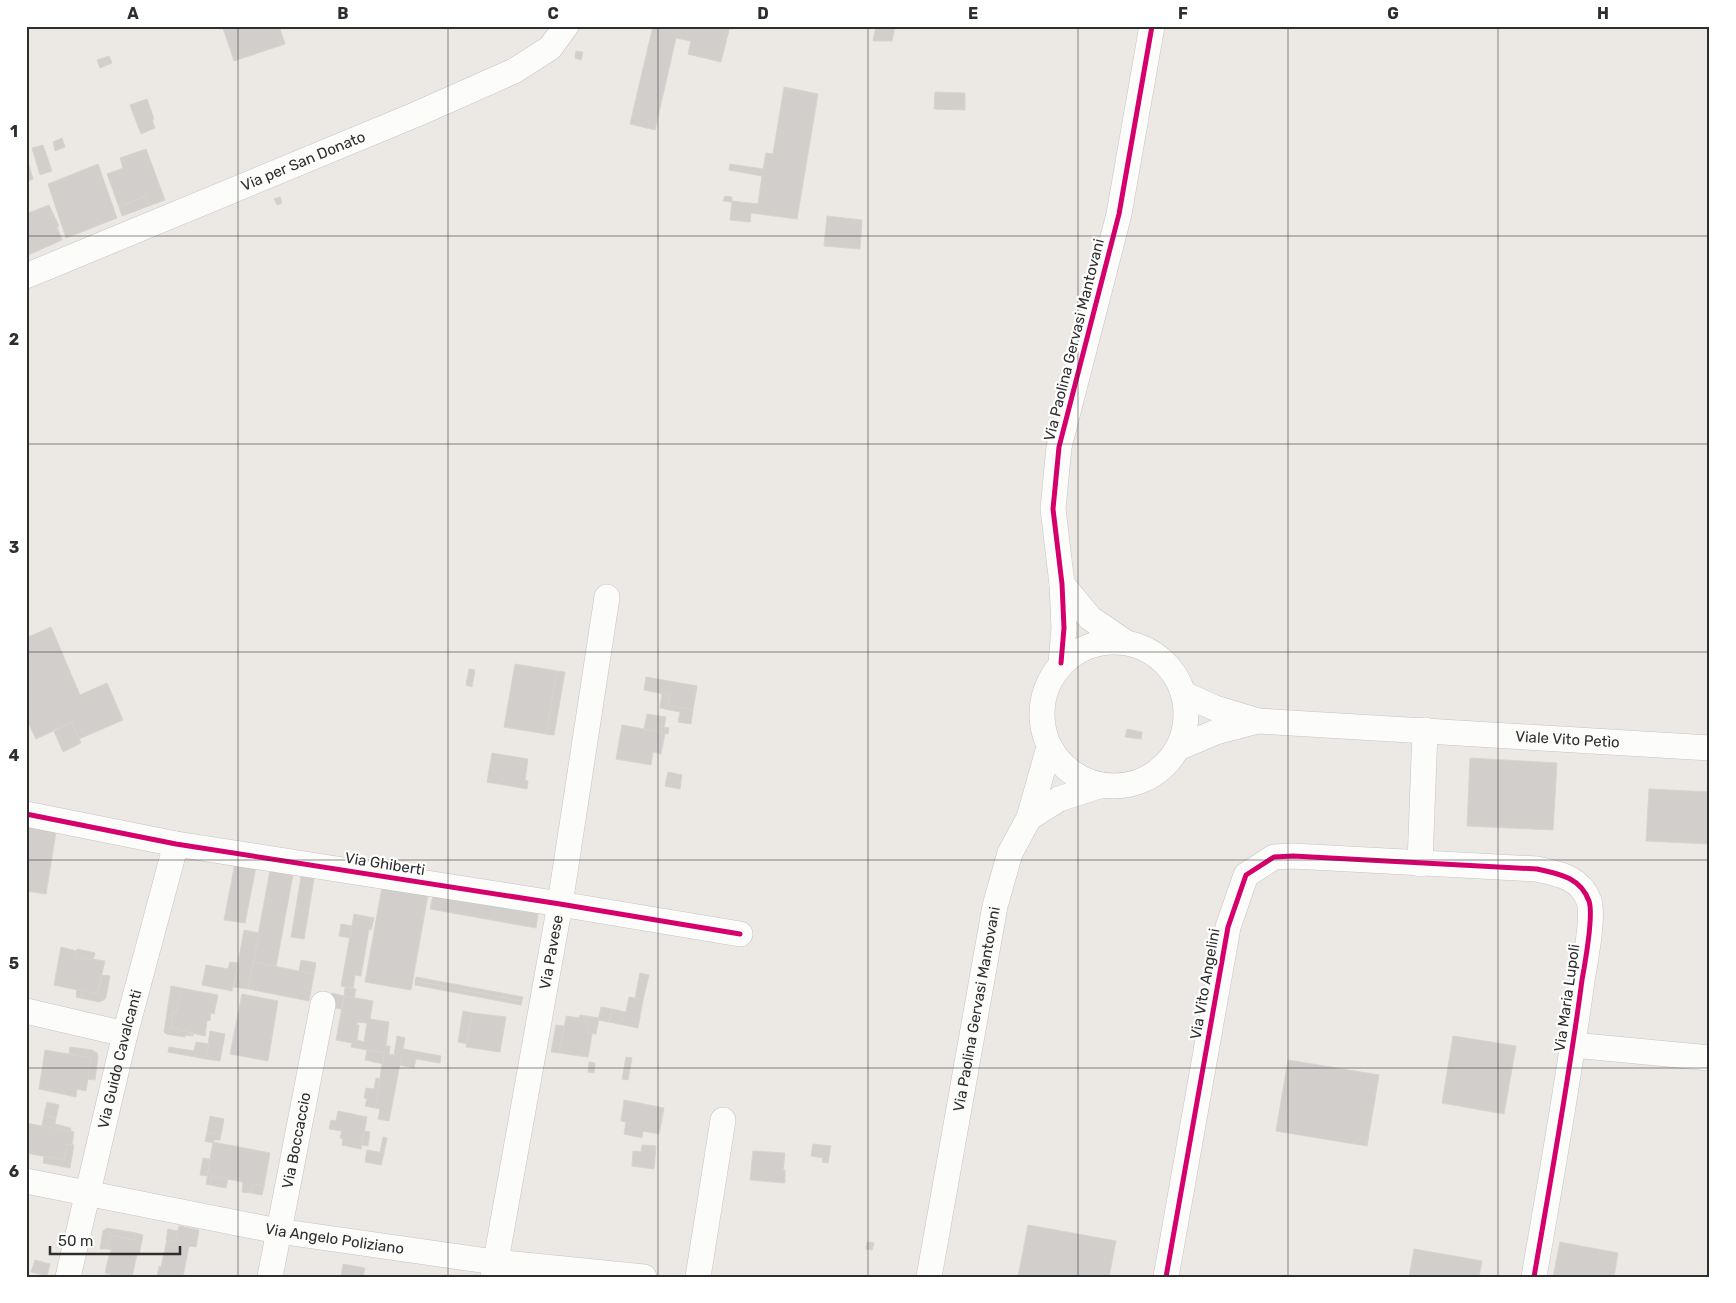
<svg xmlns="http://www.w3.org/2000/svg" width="1736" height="1303" viewBox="0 0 1736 1303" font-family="Rubik,sans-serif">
	<rect width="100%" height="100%" fill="#ece8e4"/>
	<g fill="#d1cecb" stroke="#d7d4d0" fill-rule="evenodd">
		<path d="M 228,26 L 279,26 L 285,44 L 234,61 L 223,28 Z"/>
		<path d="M 653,26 L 730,26 L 721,62 L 688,54 L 691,41 L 676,38 L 655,130 L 630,124 Z"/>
		<path d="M 876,26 L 895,26 L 892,41 L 873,41 Z"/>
		<path d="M 576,51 L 583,52 L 581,60 L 575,58 Z"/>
		<path d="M 109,56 L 112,63 L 100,68 L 97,60 Z"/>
		<path d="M 784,87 L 818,94 L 797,219 L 751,213 L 750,222 L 730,220 L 732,201 L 758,204 L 762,176 L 729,170 L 730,164 L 763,169 L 766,153 L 773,154 Z"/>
		<path d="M 935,92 L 965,93 L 965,110 L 934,109 Z"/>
		<path d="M 147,99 L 154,119 L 152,120 L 155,128 L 141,134 L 130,105 Z"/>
		<path d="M 62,138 L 65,147 L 55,151 L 53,142 Z"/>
		<path d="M 43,145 L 52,171 L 40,175 L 32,148 Z"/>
		<path d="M 146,149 L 165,200 L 149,206 L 145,196 L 119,207 L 107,174 L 123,168 L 120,158 Z"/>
		<path d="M 27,158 L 30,169 L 26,170 L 26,158 Z"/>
		<path d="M 98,164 L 117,218 L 66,238 L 48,184 Z"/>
		<path d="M 30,169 L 33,179 L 26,182 L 26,170 Z"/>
		<path d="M 145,196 L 149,206 L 122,216 L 119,207 Z"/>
		<path d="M 725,196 L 732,197 L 732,202 L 723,201 Z"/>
		<path d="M 280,197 L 282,203 L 277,205 L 274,199 Z"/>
		<path d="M 49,205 L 59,226 L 57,227 L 62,240 L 26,256 L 26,214 Z"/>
		<path d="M 827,216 L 862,220 L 860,249 L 824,246 Z"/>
		<path d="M 51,627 L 80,695 L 107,683 L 123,720 L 79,739 L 72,722 L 36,739 L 26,718 L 26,638 Z"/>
		<path d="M 515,664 L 557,671 L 546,734 L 504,727 Z"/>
		<path d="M 469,669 L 475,670 L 472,687 L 466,685 Z"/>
		<path d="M 557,671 L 565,672 L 554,735 L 546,734 Z"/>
		<path d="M 646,677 L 697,686 L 693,710 L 668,705 L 669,695 L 644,690 Z"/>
		<path d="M 662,693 L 669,695 L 668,705 L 693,710 L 691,724 L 678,722 L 680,712 L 660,708 Z"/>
		<path d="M 647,714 L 666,717 L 664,727 L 658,726 L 657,732 L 644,729 Z"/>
		<path d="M 72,722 L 81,743 L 63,752 L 54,731 Z"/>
		<path d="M 622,725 L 665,733 L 661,754 L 653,752 L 651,765 L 616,759 Z"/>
		<path d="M 658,726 L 669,728 L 668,734 L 657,732 Z"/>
		<path d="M 1127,729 L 1142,732 L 1141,739 L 1125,737 Z"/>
		<path d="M 492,753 L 528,759 L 525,780 L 528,781 L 527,789 L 487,782 Z"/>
		<path d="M 1470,758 L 1557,763 L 1553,830 L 1467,826 Z"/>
		<path d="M 668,772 L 682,775 L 680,789 L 665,786 Z"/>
		<path d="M 1649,789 L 1710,792 L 1710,844 L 1646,841 Z"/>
		<path d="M 26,827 L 56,832 L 46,894 L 26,891 Z"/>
		<path d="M 236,858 L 257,862 L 245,923 L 224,920 Z"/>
		<path d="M 271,865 L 294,869 L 276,967 L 253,962 Z"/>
		<path d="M 302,871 L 315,873 L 304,939 L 291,937 Z"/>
		<path d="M 382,887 L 428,895 L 411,990 L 365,982 Z"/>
		<path d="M 433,895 L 538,914 L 536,928 L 430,909 Z"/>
		<path d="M 354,914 L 374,918 L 371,930 L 369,929 L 361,976 L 355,975 L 353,988 L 341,986 Z"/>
		<path d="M 341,924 L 352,926 L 350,938 L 339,936 Z"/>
		<path d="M 244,930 L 259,933 L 248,989 L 234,987 Z"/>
		<path d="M 61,947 L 77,951 L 76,957 L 105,961 L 97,994 L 54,985 Z"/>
		<path d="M 77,949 L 95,953 L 93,960 L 76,957 Z"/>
		<path d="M 301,960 L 316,963 L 314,974 L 299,971 Z"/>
		<path d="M 230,962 L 238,963 L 232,991 L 202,985 L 206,965 L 228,969 Z"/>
		<path d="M 253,962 L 314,974 L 309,1001 L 248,989 Z"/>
		<path d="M 640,973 L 649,975 L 643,1000 L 635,998 Z"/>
		<path d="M 102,975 L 110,976 L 106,997 L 104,1000 L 99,1002 L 76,997 L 77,989 L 97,994 Z"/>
		<path d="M 416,977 L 523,997 L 522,1001 L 415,981 Z"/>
		<path d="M 415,981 L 522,1001 L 521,1005 L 415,985 Z"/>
		<path d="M 171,986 L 181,988 L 176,1013 L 173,1012 L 171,1028 L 189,1032 L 189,1033 L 193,1034 L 193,1036 L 185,1035 L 185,1037 L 166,1034 L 164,1032 Z"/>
		<path d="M 345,987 L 356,989 L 354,998 L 344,996 Z"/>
		<path d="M 181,988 L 218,995 L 214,1014 L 211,1013 L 210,1021 L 207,1020 L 205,1036 L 171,1028 L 173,1012 L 176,1013 Z"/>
		<path d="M 332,993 L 344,996 L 341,1009 L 329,1007 Z"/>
		<path d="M 242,994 L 278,1001 L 268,1061 L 230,1054 Z"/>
		<path d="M 344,996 L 373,1001 L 370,1019 L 389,1022 L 386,1046 L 390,1046 L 389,1054 L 394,1055 L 397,1036 L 405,1038 L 389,1121 L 378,1119 L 380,1109 L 375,1108 L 384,1053 L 351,1047 L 352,1043 L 336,1040 ZM 357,1022 L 367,1023 L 364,1042 L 357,1040 L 359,1025 L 357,1025 Z"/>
		<path d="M 629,997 L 643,1000 L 638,1028 L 609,1022 L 612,1009 L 626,1012 Z"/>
		<path d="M 601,1007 L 612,1009 L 609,1022 L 598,1020 Z"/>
		<path d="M 463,1011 L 472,1013 L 467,1044 L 458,1042 Z"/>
		<path d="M 472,1013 L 506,1017 L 500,1052 L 466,1047 Z"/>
		<path d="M 580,1015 L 599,1018 L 596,1034 L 587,1033 L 589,1022 L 566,1018 L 566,1016 L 579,1018 Z"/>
		<path d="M 566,1018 L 589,1022 L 587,1033 L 592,1034 L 588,1057 L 559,1053 Z"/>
		<path d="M 556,1025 L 564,1026 L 559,1053 L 551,1052 Z"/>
		<path d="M 210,1031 L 225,1034 L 220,1061 L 206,1059 Z"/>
		<path d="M 1453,1036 L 1516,1046 L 1504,1114 L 1442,1103 Z"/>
		<path d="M 196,1042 L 209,1044 L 206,1059 L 168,1052 L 169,1047 L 194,1051 Z"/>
		<path d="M 70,1047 L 92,1050 L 97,1053 L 98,1056 L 95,1080 L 87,1079 L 91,1058 L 69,1054 Z"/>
		<path d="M 403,1049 L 441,1056 L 440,1063 L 416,1059 L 414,1068 L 400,1065 Z"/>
		<path d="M 45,1050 L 91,1058 L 86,1091 L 77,1089 L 76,1097 L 39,1089 Z"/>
		<path d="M 367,1050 L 384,1053 L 383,1064 L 365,1060 Z"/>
		<path d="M 626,1057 L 632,1058 L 628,1080 L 622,1079 Z"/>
		<path d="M 1288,1060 L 1379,1075 L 1367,1146 L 1276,1131 Z"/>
		<path d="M 589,1062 L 595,1063 L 594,1073 L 588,1072 Z"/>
		<path d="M 376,1078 L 380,1079 L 375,1108 L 365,1106 L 367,1099 L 364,1098 L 366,1088 L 374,1089 Z"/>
		<path d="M 624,1100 L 664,1108 L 659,1134 L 643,1131 L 642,1138 L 624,1134 L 626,1122 L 621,1121 Z"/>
		<path d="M 47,1102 L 59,1105 L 56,1118 L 44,1115 Z"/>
		<path d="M 338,1111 L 367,1117 L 361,1149 L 342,1145 L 343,1139 L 340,1138 L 342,1131 L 329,1129 L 331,1120 L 336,1121 Z"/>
		<path d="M 44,1115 L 56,1118 L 55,1124 L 71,1128 L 71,1132 L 42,1126 Z"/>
		<path d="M 210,1116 L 224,1119 L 221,1135 L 207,1132 Z"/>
		<path d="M 26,1123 L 74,1132 L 72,1145 L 67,1144 L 64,1160 L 26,1153 Z"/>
		<path d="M 364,1131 L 370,1132 L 368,1146 L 361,1145 Z"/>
		<path d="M 207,1132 L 221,1135 L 220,1140 L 214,1140 L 213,1143 L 205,1141 Z"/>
		<path d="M 383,1137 L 387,1138 L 384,1153 L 380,1153 Z"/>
		<path d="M 213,1142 L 270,1153 L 264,1186 L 253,1184 L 251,1193 L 242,1192 L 243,1182 L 212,1176 L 210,1185 L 206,1184 Z"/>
		<path d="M 67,1144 L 74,1145 L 70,1168 L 43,1163 L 44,1156 L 64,1160 Z"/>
		<path d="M 813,1144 L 831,1146 L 828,1163 L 822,1162 L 823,1158 L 811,1156 Z"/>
		<path d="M 642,1145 L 656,1146 L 654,1169 L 632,1166 L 633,1151 L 641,1152 Z"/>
		<path d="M 367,1150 L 384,1153 L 381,1165 L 365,1162 Z"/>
		<path d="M 753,1151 L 785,1153 L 783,1170 L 785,1170 L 785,1183 L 750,1180 Z"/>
		<path d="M 203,1158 L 210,1159 L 207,1176 L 200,1175 Z"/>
		<path d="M 212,1176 L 228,1179 L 226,1188 L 210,1185 Z"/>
		<path d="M 253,1184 L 264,1186 L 262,1195 L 251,1193 Z"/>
		<path d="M 1028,1225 L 1116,1241 L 1109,1277 L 1018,1277 Z"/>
		<path d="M 179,1226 L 199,1230 L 196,1247 L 189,1246 L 183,1277 L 173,1275 L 172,1277 L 157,1277 L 159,1266 L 161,1267 L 167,1240 L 176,1242 Z"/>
		<path d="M 107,1228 L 136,1233 L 134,1240 L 110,1235 L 107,1249 L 100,1249 L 103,1231 Z"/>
		<path d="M 168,1229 L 178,1231 L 176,1242 L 166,1240 Z"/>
		<path d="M 136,1233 L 143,1235 L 139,1255 L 137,1254 L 132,1277 L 121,1277 L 105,1273 L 109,1255 L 110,1255 L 111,1250 L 107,1249 L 110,1235 L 134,1240 Z"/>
		<path d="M 867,1242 L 874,1243 L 872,1250 L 866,1249 Z"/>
		<path d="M 1560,1242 L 1618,1253 L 1614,1277 L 1553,1277 Z"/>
		<path d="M 1414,1249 L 1482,1261 L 1479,1277 L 1409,1277 Z"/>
		<path d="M 35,1260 L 50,1264 L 47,1276 L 31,1272 Z"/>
		<path d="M 343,1264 L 365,1268 L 363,1277 L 341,1277 Z"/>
	</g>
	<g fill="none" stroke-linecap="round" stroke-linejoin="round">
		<g stroke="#c5c4c5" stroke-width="26">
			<g id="minor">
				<path id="s1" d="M 26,276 L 417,114 L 514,71 L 550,48 L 566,26"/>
				<path d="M 1062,584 L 1090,618 L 1125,642"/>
				<circle cx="1114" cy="714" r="72"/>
				<path d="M 1061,663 L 1064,628 L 1062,584 L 1053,509 L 1059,447 L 1119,214 L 1152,26"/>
				<path id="s2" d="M 1184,694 L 1215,708 L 1258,721 L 1710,748"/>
				<path d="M 1178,748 L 1216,732 L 1258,721"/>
				<path d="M 26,814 L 176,844 L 560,904 L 740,934"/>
				<path d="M 1029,818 L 1059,799 L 1102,785"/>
				<path d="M 1420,864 L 1425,730"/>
				<path d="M 26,1011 L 125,1034"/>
				<path d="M 1573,1045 L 1710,1058"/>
				<path id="s3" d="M 26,1181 L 278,1231 L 495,1262 L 644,1277"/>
				<path id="s4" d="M 68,1277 L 125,1034 L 176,844"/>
				<path id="s5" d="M 270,1277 L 323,1004"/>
				<path id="s6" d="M 493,1277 L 560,904 L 607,597"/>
				<path d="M 698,1277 L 723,1120"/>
				<path id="s7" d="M 929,1277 L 995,906 L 1010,853 L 1029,818 L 1049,747"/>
				<path d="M 1166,1277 L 1228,927 L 1246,875 L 1274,857 L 1293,856 L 1537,869 C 1559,874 1580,877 1589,901 C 1594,916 1585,963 1582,980 C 1569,1079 1551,1178 1534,1277"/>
			</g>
		</g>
		<use href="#minor" stroke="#fcfcfb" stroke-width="25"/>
		<g stroke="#fff" stroke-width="8">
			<g id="cycleway">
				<path d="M 1061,663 L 1064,628 L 1062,584 L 1053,509 L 1059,447 L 1119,214 L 1152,26"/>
				<path d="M 26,814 L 176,844 L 560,904 L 740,934"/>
				<path d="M 1166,1277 L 1228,927 L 1246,875 L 1274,857 L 1293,856 L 1537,869 C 1559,874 1580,877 1589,901 C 1594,916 1585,963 1582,980 C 1569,1079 1551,1178 1534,1277"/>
			</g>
		</g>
		<use href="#cycleway" stroke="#d6006c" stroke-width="5"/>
	</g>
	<path fill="none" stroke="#2e2e2e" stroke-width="1" stroke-opacity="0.55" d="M 238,26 L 238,1277M 448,26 L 448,1277M 658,26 L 658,1277M 868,26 L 868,1277M 1078,26 L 1078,1277M 1288,26 L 1288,1277M 1498,26 L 1498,1277M 26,236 L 1710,236M 26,444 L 1710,444M 26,652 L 1710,652M 26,860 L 1710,860M 26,1068 L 1710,1068"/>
	<g text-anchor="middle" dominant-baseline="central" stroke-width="4.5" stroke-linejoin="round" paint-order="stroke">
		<g font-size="15" fill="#2e2e2e" stroke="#fff">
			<text stroke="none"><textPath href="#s1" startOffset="300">Via per San Donato</textPath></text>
			<text transform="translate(1074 340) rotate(-76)">Via Paolina Gervasi Mantovani</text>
			<text stroke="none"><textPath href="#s2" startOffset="389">Viale Vito Petìo</textPath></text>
			<text transform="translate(385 864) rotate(9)">Via Ghiberti</text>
			<text stroke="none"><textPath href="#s6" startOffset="330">Via Pavese</textPath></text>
			<text transform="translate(1205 984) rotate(-80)">Via Vito Angelini</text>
			<text transform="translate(1567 998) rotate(-82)">Via Maria Lupoli</text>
			<text stroke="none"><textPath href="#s7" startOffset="272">Via Paolina Gervasi Mantovani</textPath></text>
			<text stroke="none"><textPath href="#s4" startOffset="224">Via Guido Cavalcanti</textPath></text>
			<text stroke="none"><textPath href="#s5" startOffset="139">Via Boccaccio</textPath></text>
			<text stroke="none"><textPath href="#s3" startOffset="314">Via Angelo Poliziano</textPath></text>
		</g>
	</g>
	<rect width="1736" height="1303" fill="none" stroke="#ffffff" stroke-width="55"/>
	<path d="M50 1246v8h130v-8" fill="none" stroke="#2e2e2e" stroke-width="2.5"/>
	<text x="58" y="1246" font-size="15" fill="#2e2e2e" stroke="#ffffff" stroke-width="4" paint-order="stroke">50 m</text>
	<rect x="28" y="28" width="1680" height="1248" fill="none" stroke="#2e2e2e" stroke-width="2"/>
	<g font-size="16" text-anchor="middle" font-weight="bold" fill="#2e2e2e">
		<text x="133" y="19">A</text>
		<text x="343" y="19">B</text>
		<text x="553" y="19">C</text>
		<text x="763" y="19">D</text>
		<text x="973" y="19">E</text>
		<text x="1183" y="19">F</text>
		<text x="1393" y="19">G</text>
		<text x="1603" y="19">H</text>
		<text x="14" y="137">1</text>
		<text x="14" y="345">2</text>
		<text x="14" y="553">3</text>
		<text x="14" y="761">4</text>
		<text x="14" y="969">5</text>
		<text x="14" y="1177">6</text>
	</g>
</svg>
